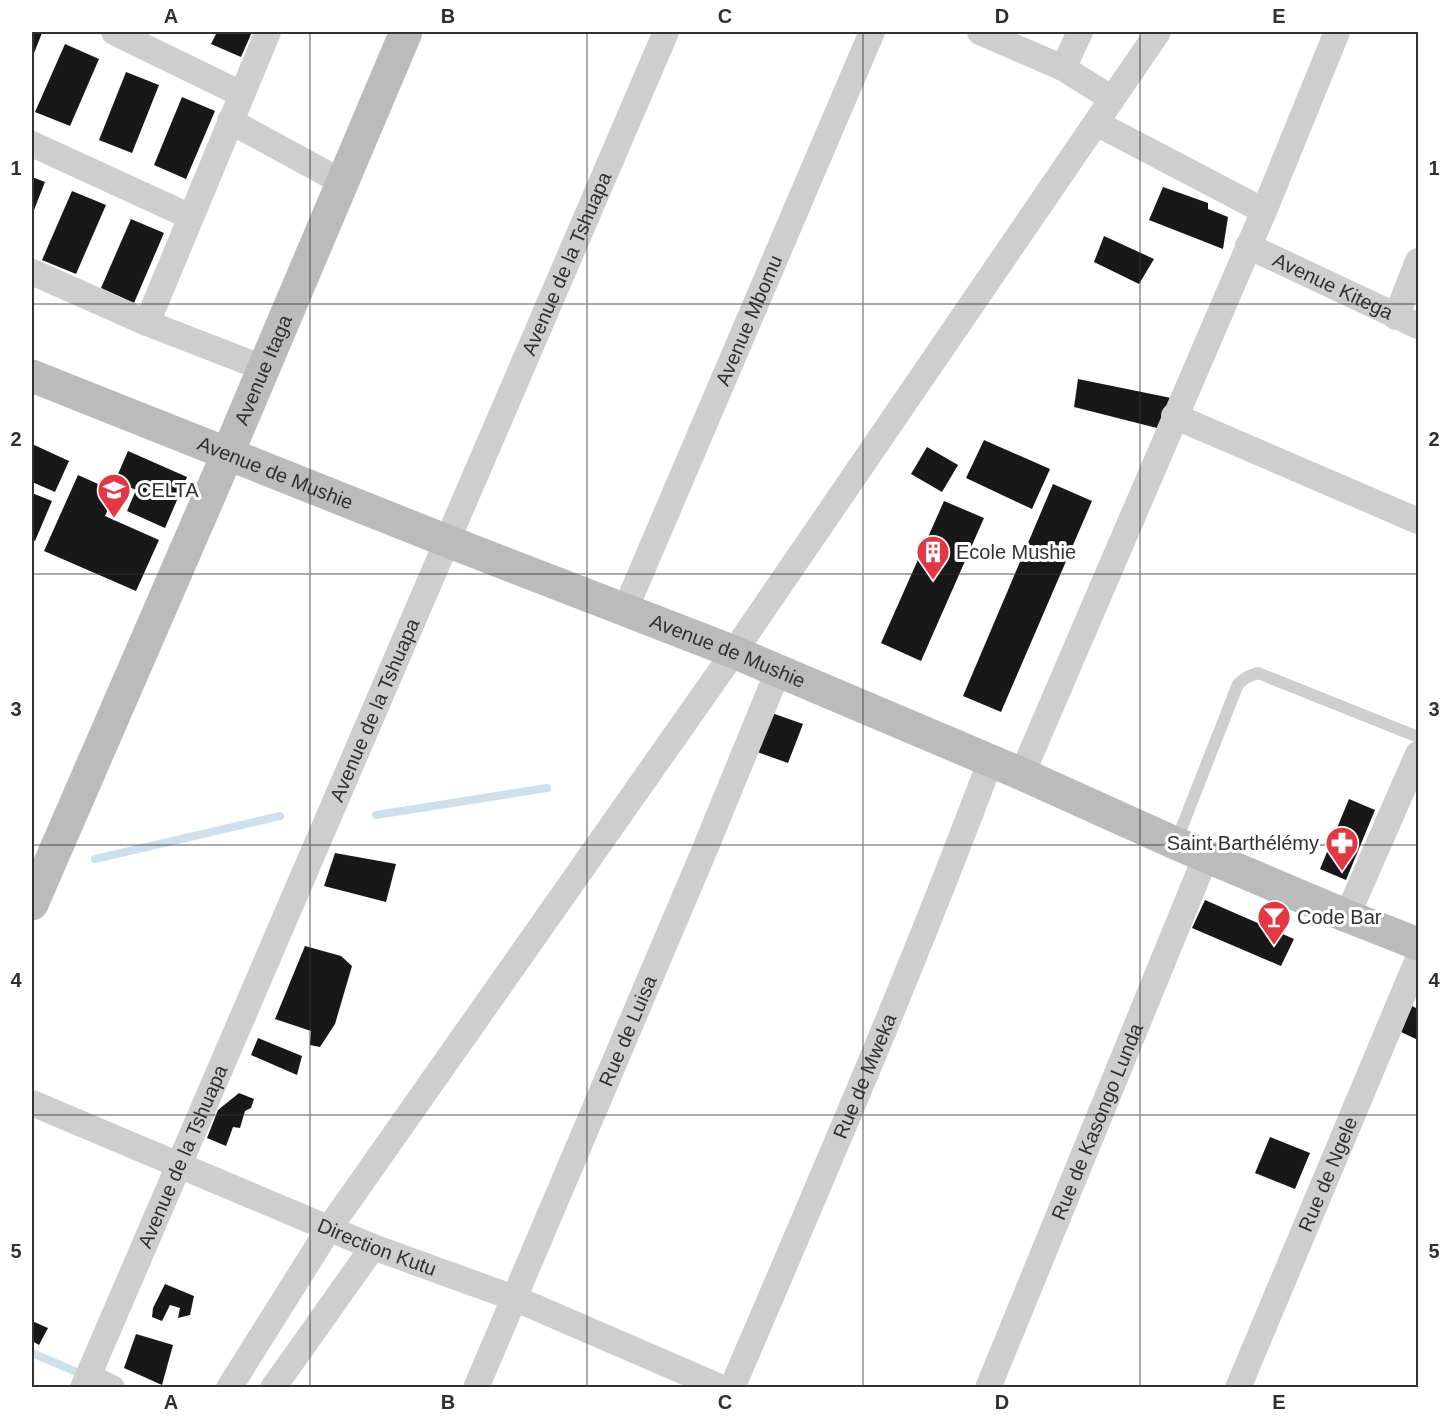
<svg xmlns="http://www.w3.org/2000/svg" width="1450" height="1419" viewBox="0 0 1450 1419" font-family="Arial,sans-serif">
	<rect width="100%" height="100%" fill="#fff"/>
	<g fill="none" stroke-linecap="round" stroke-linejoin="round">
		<g stroke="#cde0ed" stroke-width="8">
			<path d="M 376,815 L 547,788"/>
			<path d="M 95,859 L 280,816"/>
			<path d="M 32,1353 L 86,1376"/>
		</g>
	</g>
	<g fill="#181818">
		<path d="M 32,32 L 42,33 L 32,58 Z"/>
		<path d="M 217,32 L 252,32 L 241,57 L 211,44 Z"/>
		<path d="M 65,44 L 99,59 L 70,126 L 35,112 Z"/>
		<path d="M 126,72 L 159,85 L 132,153 L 99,140 Z"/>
		<path d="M 182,97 L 215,111 L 186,179 L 154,165 Z"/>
		<path d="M 32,177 L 45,182 L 32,215 Z"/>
		<path d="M 1163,187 L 1208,203 L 1208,209 L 1228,217 L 1223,249 L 1149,220 Z"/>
		<path d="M 72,191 L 106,205 L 76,274 L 42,260 Z"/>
		<path d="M 131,219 L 164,233 L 134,303 L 101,288 Z"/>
		<path d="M 1104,236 L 1154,259 L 1139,284 L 1094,262 Z"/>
		<path d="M 1078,379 L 1176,399 L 1164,411 L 1157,428 L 1074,407 Z"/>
		<path d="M 984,440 L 1050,469 L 1032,509 L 966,478 Z"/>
		<path d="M 32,444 L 69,461 L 55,492 L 32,482 Z"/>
		<path d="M 927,447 L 958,465 L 942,492 L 911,474 Z"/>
		<path d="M 128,451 L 187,477 L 165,528 L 127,511 L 136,490 L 115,481 Z"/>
		<path d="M 78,475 L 116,492 L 105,516 L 159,540 L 136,591 L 44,551 Z"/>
		<path d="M 1053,484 L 1092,501 L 1001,712 L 963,696 Z"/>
		<path d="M 32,493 L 52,501 L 35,541 L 32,540 Z"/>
		<path d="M 944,501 L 984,518 L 921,661 L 881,643 Z"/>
		<path d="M 772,713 L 803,724 L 788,763 L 757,752 Z"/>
		<path d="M 1349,799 L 1375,810 L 1346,880 L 1320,869 Z"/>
		<path d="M 335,853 L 396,864 L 386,902 L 324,886 Z"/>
		<path d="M 1205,900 L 1294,939 L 1281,966 L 1192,928 Z"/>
		<path d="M 305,946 L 341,956 L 352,966 L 335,1024 L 320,1047 L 310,1045 L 311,1031 L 275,1019 Z"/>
		<path d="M 1412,1006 L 1418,1009 L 1418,1040 L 1401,1032 Z"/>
		<path d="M 258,1038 L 302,1056 L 297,1075 L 251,1055 Z"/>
		<path d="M 239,1093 L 254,1099 L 251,1108 L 245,1111 L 240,1128 L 233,1127 L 226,1146 L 207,1138 L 218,1110 Z"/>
		<path d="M 1270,1137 L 1310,1153 L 1295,1189 L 1255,1173 Z"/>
		<path d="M 165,1284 L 194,1296 L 190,1315 L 178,1318 L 180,1308 L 170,1305 L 162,1321 L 152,1317 L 153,1308 Z"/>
		<path d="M 32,1321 L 48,1328 L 39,1345 L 32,1341 Z"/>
		<path d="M 136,1334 L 173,1345 L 162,1385 L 124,1368 Z"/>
	</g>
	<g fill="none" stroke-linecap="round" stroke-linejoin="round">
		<path stroke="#cecece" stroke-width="12" d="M 1176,842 L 1238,684 L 1247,677 L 1258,673 L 1418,737"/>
		<g stroke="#cecece" stroke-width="26">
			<path d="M 114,32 L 241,94"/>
			<path d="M 980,32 L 1063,68 L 1111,98"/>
			<path d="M 1063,68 L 1080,32"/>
			<path d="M 230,121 L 342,182"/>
			<path d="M 1096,123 L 1264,211"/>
			<path d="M 32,144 L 191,217"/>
			<path id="s1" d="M 1248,246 L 1418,326"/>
			<path d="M 32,272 L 147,323 L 263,368"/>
			<path d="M 1396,317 L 1418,261"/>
			<path d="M 147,323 L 268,32"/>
			<path d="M 1174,416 L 1418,521"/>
			<path id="s2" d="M 625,610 L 872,32"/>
			<path d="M 1022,774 L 1264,211 L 1337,32"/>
			<path d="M 1347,916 L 1418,754"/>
			<path id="s3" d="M 32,1103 L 373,1247 L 514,1298 L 722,1388"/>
			<path d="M 89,1377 L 112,1388"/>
			<path id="s4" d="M 83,1388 L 666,32"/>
			<path d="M 229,1388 L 330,1227 L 734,652 L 1158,32"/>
			<path d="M 273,1388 L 373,1247"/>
			<path id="s5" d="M 476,1388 L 705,849 L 778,671"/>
			<path id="s6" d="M 732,1388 C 821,1180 911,973 990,762"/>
			<path id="s7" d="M 988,1388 L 1206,856"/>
			<path id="s8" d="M 1238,1388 L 1418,959"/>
		</g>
		<g stroke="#bbb" stroke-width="33">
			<path id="s9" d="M 32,376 L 447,541 L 734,652 L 1022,774 L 1175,843 L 1347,916 L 1418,944"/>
			<path id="s10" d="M 32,904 L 227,455 L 406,32"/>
		</g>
	</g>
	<path fill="none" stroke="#313131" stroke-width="1.5" stroke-opacity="0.55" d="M 310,32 L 310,1388M 587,32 L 587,1388M 863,32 L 863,1388M 1140,32 L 1140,1388M 32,304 L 1418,304M 32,574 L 1418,574M 32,845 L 1418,845M 32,1115 L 1418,1115"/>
	<defs>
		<g id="university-pin" transform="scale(1.725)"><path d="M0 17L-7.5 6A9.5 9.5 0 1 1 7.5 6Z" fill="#e53741" stroke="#fff"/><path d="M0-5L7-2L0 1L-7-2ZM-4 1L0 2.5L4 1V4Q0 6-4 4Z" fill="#fff"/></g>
		<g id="building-pin" transform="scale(1.725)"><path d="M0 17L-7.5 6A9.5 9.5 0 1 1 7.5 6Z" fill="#e53741" stroke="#fff"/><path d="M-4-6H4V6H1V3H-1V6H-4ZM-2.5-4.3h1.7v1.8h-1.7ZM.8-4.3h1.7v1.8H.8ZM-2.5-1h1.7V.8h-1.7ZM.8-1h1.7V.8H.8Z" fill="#fff"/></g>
		<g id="pharmacy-pin" transform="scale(1.725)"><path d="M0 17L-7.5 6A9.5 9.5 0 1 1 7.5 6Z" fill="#e53741" stroke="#fff"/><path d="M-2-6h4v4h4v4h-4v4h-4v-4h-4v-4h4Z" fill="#fff"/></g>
		<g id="bar-pin" transform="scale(1.725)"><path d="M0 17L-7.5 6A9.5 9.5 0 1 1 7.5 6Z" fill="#e53741" stroke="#fff"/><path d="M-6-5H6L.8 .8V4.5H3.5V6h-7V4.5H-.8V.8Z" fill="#fff"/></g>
	</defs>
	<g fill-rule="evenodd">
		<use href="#university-pin" x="114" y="490"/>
		<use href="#building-pin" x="933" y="552"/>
		<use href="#pharmacy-pin" x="1342" y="843"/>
		<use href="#bar-pin" x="1274" y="917"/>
	</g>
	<g text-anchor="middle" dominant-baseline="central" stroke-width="6" stroke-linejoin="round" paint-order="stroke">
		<g font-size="20" fill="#313131" stroke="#fff">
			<text stroke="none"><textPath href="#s4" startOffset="1224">Avenue de la Tshuapa</textPath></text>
			<text stroke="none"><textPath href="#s1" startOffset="94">Avenue Kitega</textPath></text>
			<text stroke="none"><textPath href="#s2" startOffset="315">Avenue Mbomu</textPath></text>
			<text stroke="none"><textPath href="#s10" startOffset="582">Avenue Itaga</textPath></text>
			<text stroke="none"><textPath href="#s9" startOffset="262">Avenue de Mushie</textPath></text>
			<text stroke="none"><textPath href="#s9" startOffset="748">Avenue de Mushie</textPath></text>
			<text stroke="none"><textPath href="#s4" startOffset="738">Avenue de la Tshuapa</textPath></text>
			<text stroke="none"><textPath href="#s5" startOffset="388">Rue de Luisa</textPath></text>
			<text stroke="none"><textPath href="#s6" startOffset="339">Rue de Mweka</textPath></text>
			<text stroke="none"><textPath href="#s7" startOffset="288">Rue de Kasongo Lunda</textPath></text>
			<text stroke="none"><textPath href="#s4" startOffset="252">Avenue de la Tshuapa</textPath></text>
			<text stroke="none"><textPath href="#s8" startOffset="232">Rue de Ngele</textPath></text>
			<text stroke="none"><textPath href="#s3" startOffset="374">Direction Kutu</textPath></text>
		</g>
		<g font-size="20" fill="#313131" stroke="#fff" text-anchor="start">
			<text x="137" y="490">CELTA</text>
			<text x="956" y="552">Ecole Mushie</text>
			<text x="1319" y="843" text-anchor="end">Saint Barthélémy</text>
			<text x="1297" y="917">Code Bar</text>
		</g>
	</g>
	<rect width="1450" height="1419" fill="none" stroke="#ffffff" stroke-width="66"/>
	<rect x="33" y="33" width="1384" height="1353" fill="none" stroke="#313131" stroke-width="2"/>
	<g font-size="20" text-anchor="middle" font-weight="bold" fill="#313131">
		<text x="171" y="23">A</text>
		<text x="448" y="23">B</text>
		<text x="725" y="23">C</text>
		<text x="1002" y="23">D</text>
		<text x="1279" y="23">E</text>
		<text x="16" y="175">1</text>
		<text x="1434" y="175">1</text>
		<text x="16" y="446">2</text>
		<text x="1434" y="446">2</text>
		<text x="16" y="716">3</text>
		<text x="1434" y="716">3</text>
		<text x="16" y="987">4</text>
		<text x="1434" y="987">4</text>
		<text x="16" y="1258">5</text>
		<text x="1434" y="1258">5</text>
		<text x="171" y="1409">A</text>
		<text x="448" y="1409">B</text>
		<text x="725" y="1409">C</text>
		<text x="1002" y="1409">D</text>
		<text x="1279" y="1409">E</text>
	</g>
</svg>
